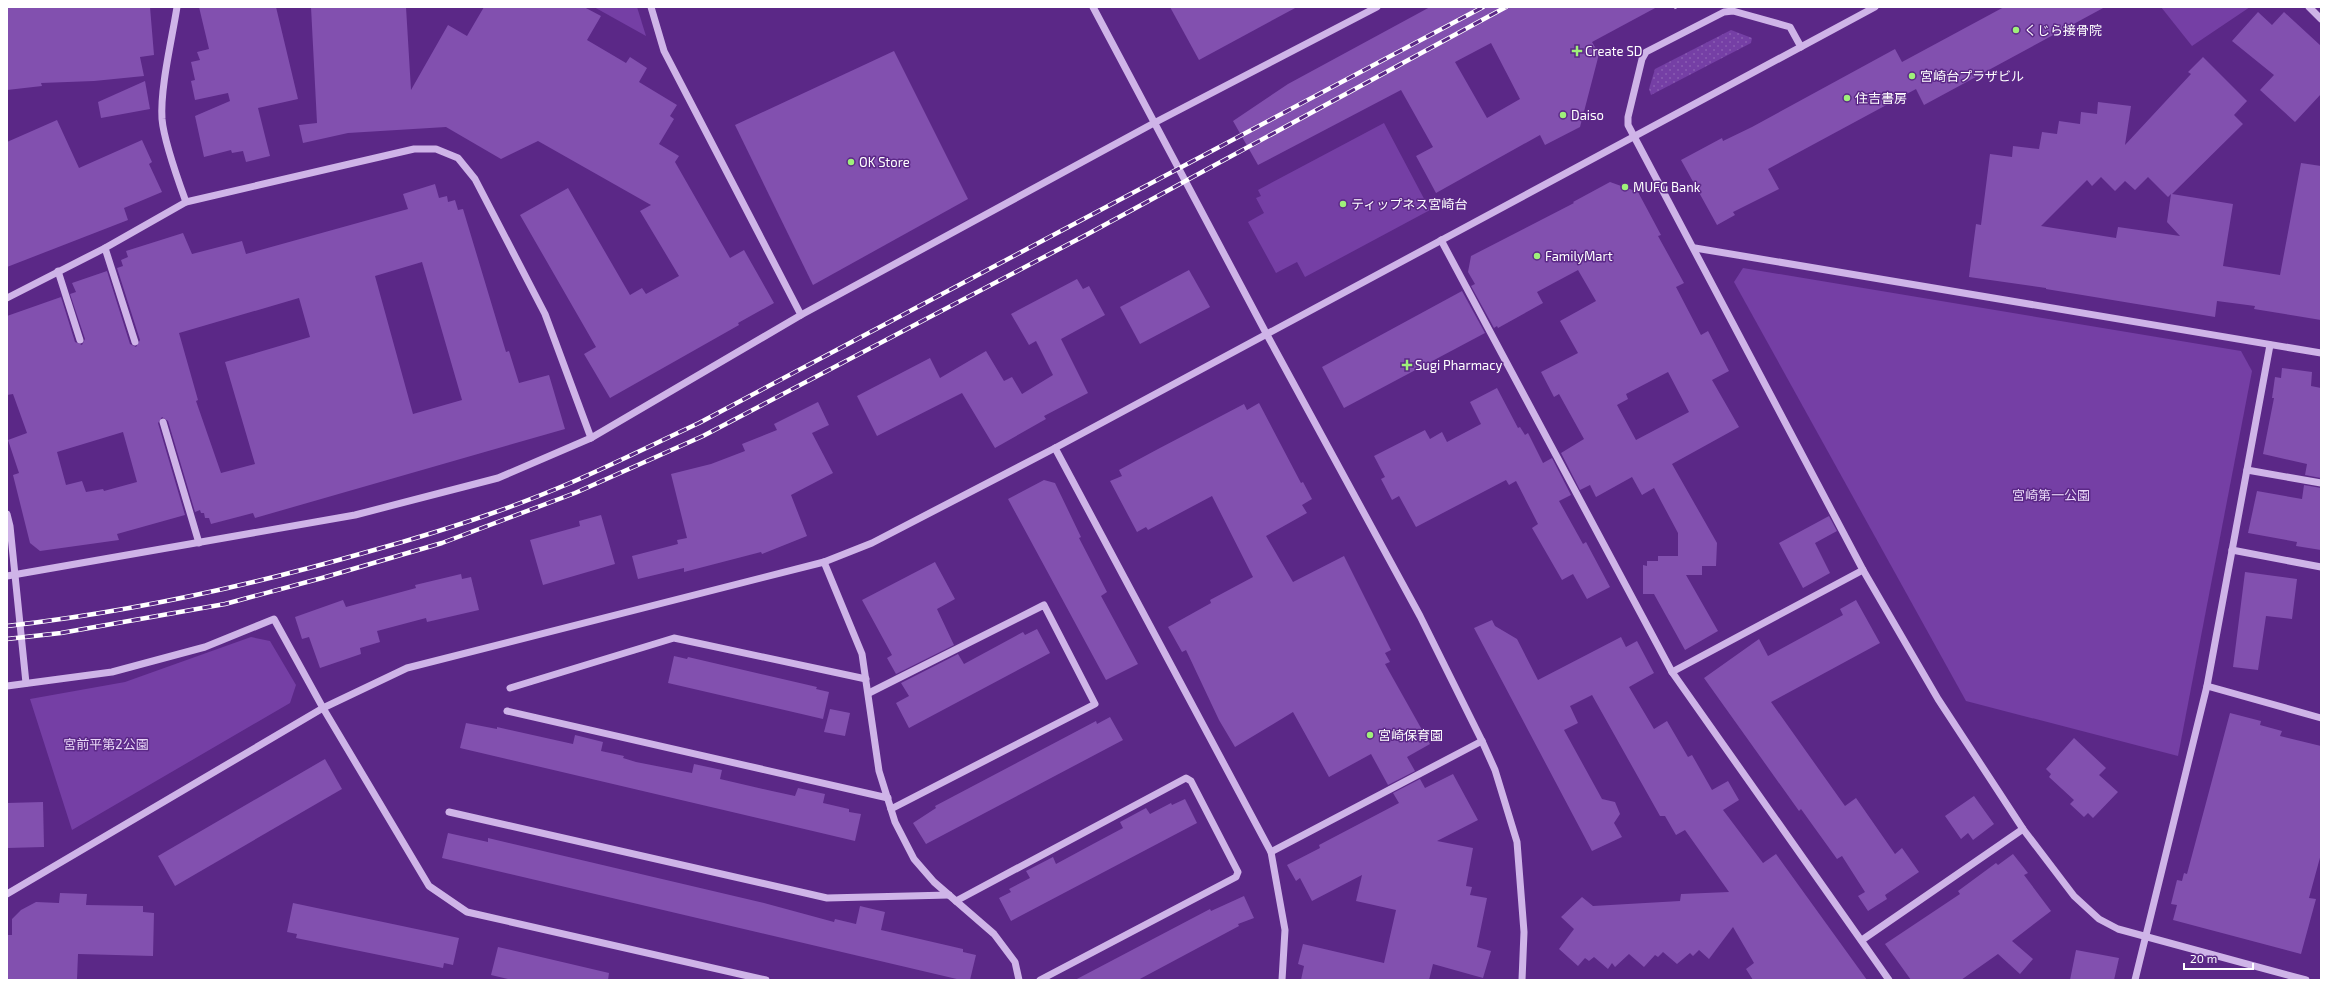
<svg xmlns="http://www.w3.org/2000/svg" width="2328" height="987" viewBox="0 0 2328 987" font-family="'Exo 2','Noto Sans JP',sans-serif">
	<defs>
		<pattern id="grass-dots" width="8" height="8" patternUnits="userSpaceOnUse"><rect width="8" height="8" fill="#753fa5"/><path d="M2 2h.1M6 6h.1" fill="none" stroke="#8a5cb2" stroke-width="1.8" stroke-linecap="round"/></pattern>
	</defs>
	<rect width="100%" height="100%" fill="#5b2887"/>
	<path fill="url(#grass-dots)" d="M 1731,30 L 1752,38 L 1751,43 L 1651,95 L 1649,89 L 1655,69 Z"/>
	<g fill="#753fa5">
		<path d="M 594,7 L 637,7 L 646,36 Z"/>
		<path d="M 2161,7 L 2250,7 L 2192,46 Z"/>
		<path d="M 1384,123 L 1430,210 L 1305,277 L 1297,262 L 1276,273 L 1248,222 L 1264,213 L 1256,198 L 1261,196 L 1258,190 Z"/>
		<path d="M 1743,268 L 2241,351 L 2252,371 L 2178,756 L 1966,701 L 1734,282 Z"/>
		<path d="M 251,637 L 270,641 L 296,685 L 290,703 L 72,830 L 30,699 L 125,682 Z"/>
	</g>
	<g fill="#8250af" fill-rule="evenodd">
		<path d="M 7,7 L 150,7 L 154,55 L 140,57 L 144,76 L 94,81 L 41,83 L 42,86 L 7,90 Z"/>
		<path d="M 199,7 L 276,7 L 298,99 L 258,108 L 270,156 L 246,162 L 243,151 L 232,153 L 231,150 L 204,157 L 195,116 L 230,101 L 228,93 L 195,100 L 191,81 L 195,80 L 191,62 L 200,60 L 197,52 L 209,49 Z"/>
		<path d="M 311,7 L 406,7 L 411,90 L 448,25 L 467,36 L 484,7 L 584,7 L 601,16 L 587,40 L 626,63 L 630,57 L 647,68 L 639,82 L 677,105 L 670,116 L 674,119 L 659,144 L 679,156 L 675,162 L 730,258 L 744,250 L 774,303 L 738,323 L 739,325 L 610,398 L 584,354 L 596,347 L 520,215 L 568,188 L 630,295 L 642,288 L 646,294 L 679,276 L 640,211 L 651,205 L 538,141 L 501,159 L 446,127 L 348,133 L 303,143 L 299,125 L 317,123 Z"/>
		<path d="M 1170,7 L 1297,7 L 1199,60 Z"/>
		<path d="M 1430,7 L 1657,7 L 1592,42 L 1599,54 L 1580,127 L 1545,145 L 1540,135 L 1436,193 L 1416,156 L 1433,147 L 1401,90 L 1258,165 L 1233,121 L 1288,84 ZM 1491,43 L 1520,99 L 1487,118 L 1455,62 Z"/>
		<path d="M 2004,7 L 2105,7 L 1924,105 L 1916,89 L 1768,169 L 1779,189 L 1733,212 L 1735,215 L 1717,225 L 1681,160 L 1722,138 L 1723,141 L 1752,127 L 1895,49 L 1902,62 Z"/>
		<path d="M 2258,12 L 2272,25 L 2284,12 L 2321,46 L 2321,94 L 2295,122 L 2260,90 L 2274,75 L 2232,41 Z"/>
		<path d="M 894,51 L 968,199 L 813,285 L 735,125 Z"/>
		<path d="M 2203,57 L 2247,101 L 2234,115 L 2243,124 L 2172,194 L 2233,204 L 2223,266 L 2280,275 L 2301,163 L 2321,166 L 2321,320 L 2254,309 L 2255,306 L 2217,301 L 2215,317 L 2046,289 L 2046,288 L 1969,277 L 1976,224 L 1981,225 L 1990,154 L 2012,157 L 2013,146 L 2039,149 L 2042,132 L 2057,134 L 2059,121 L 2080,124 L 2081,112 L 2097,114 L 2098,102 L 2131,106 L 2125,145 L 2191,74 L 2188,72 ZM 2101,177 L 2115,191 L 2125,181 L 2135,190 L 2148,177 L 2168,197 L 2171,194 L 2167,222 L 2180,236 L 2118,227 L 2116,238 L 2041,226 L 2087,180 L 2092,186 Z"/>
		<path d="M 145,81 L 150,109 L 101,118 L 98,102 Z"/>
		<path d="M 57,120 L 79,168 L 142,140 L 152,162 L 149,164 L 162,192 L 124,208 L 128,220 L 7,267 L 7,142 Z"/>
		<path d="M 1610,182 L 1638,192 L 1661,235 L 1658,236 L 1684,283 L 1676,287 L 1701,335 L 1708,331 L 1729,371 L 1712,380 L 1739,427 L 1672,464 L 1717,543 L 1716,566 L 1702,566 L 1702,575 L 1686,575 L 1718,631 L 1685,650 L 1654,594 L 1643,594 L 1643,565 L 1647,566 L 1647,561 L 1658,561 L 1658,556 L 1678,556 L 1678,533 L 1654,488 L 1642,495 L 1632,477 L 1596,497 L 1590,485 L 1580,490 L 1561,453 L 1584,439 L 1559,394 L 1554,397 L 1541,372 L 1578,353 L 1560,321 L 1596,301 L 1578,270 L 1537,292 L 1543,303 L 1498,328 L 1497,326 L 1494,328 L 1471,286 L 1475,284 L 1468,272 L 1471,256 L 1574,203 L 1573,202 ZM 1668,372 L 1689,412 L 1636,440 L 1617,405 L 1628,399 L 1626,394 Z"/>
		<path d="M 435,184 L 439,198 L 447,196 L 448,202 L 455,200 L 458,210 L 463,209 L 506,352 L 509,351 L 519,383 L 549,375 L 565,429 L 255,518 L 253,513 L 211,524 L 209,518 L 205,518 L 204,513 L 201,513 L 200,510 L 195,512 L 168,421 L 162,417 L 158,423 L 185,515 L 117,534 L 119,540 L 40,551 L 30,543 L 13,475 L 19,473 L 8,440 L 27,433 L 13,394 L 7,395 L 7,316 L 61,297 L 75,342 L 82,345 L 85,339 L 70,294 L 76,292 L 72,283 L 107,271 L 130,344 L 136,347 L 140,340 L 117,268 L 123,266 L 121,260 L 128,257 L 126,251 L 183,233 L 192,254 L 242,241 L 246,254 L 408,209 L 403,194 ZM 422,262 L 462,400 L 413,414 L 375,276 ZM 299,298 L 310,337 L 225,362 L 255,464 L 221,473 L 196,401 L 198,400 L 179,333 ZM 123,432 L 137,482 L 104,491 L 103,489 L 86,492 L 82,481 L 66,485 L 57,452 Z"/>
		<path d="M 1189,270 L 1210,307 L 1140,344 L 1120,307 Z"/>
		<path d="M 1077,279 L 1083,289 L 1089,286 L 1105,315 L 1061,339 L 1088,393 L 1044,416 L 1046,419 L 995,448 L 962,393 L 877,436 L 857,396 L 930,358 L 940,378 L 986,351 L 1004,381 L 1012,377 L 1022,394 L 1053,375 L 1036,341 L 1029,345 L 1011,314 Z"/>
		<path d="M 1462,291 L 1485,333 L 1344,408 L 1322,367 Z"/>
		<path d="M 2282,368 L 2312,372 L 2311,386 L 2321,388 L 2321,478 L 2305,475 L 2307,464 L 2263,454 L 2274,398 L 2272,398 L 2275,377 L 2281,378 Z"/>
		<path d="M 1497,388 L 1518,428 L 1520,427 L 1525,435 L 1528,433 L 1543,463 L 1552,458 L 1571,495 L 1559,501 L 1583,544 L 1586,542 L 1610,587 L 1587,599 L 1573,574 L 1562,580 L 1532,528 L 1538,524 L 1516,481 L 1509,485 L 1506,480 L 1416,527 L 1399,496 L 1392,500 L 1381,479 L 1385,477 L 1374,456 L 1425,430 L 1430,439 L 1442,432 L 1447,442 L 1481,424 L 1470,402 Z"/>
		<path d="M 818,402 L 829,425 L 812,433 L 833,473 L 791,495 L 807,536 L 762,554 L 761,552 L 684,572 L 684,568 L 638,579 L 632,556 L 678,544 L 677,540 L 687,538 L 671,474 L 711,464 L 745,451 L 742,444 L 777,430 L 774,424 Z"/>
		<path d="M 1259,403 L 1301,483 L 1303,482 L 1312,499 L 1302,505 L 1307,513 L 1266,536 L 1293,582 L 1344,556 L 1391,650 L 1385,653 L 1390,662 L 1385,664 L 1430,744 L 1407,757 L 1415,771 L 1388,785 L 1371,754 L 1329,777 L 1293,712 L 1235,747 L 1219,720 L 1186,650 L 1182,652 L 1168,627 L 1211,603 L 1210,600 L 1253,577 L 1212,496 L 1148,530 L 1146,527 L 1137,532 L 1110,481 L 1122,476 L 1119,470 L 1158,449 L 1244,404 L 1247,410 Z"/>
		<path d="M 1044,480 L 1055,483 L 1081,537 L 1079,538 L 1107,592 L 1101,596 L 1138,664 L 1106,680 L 1008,499 Z"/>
		<path d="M 2304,485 L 2321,488 L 2321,550 L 2296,546 L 2297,542 L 2248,533 L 2257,491 L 2302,499 Z"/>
		<path d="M 601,515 L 615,564 L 543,585 L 530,540 L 580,526 L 579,521 Z"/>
		<path d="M 1829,516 L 1837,531 L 1815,543 L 1830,573 L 1803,588 L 1779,543 Z"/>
		<path d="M 935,562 L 955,599 L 937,609 L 954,645 L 896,674 L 887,658 L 892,655 L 862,600 Z"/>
		<path d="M 2245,572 L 2297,579 L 2292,619 L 2266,616 L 2258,670 L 2233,667 Z"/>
		<path d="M 461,574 L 462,579 L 471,577 L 479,610 L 427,622 L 426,618 L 377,631 L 380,642 L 360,648 L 361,654 L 320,668 L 309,637 L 302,639 L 295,617 L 343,600 L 346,607 L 416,588 L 415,585 Z"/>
		<path d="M 1856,600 L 1880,643 L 1771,702 L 1845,806 L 1856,798 L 1895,854 L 1902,848 L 1919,872 L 1885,895 L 1887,899 L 1868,911 L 1858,896 L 1865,892 L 1842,856 L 1837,859 L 1801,809 L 1799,811 L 1704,678 L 1759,639 L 1768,656 L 1843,615 L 1840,609 Z"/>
		<path d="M 1492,620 L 1495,626 L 1517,639 L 1538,680 L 1621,637 L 1626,647 L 1637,641 L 1654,673 L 1629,687 L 1654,729 L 1667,721 L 1688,757 L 1692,755 L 1712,790 L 1728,781 L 1739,800 L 1723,810 L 1763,863 L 1776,854 L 1867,980 L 1753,980 L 1746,969 L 1754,963 L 1733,927 L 1709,959 L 1699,950 L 1693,956 L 1690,953 L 1677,964 L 1663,952 L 1658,957 L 1655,955 L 1644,967 L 1629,954 L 1615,967 L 1612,963 L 1608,969 L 1594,957 L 1589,961 L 1585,958 L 1578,966 L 1559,949 L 1574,929 L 1561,917 L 1582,897 L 1593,906 L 1680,901 L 1681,894 L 1729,892 L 1685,830 L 1676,835 L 1665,816 L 1660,816 L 1592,695 L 1570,706 L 1578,723 L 1564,730 L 1602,799 L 1615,802 L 1620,814 L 1614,823 L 1622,837 L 1592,851 L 1474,628 Z"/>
		<path d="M 1037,629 L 1050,653 L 909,728 L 896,703 L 909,696 L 901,683 L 958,654 L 964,664 L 1023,632 L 1025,635 Z"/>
		<path d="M 674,656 L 687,659 L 688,657 L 817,687 L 816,689 L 829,692 L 823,719 L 668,683 Z"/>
		<path d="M 830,709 L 850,713 L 845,736 L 824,732 Z"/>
		<path d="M 2230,713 L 2261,721 L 2260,725 L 2282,731 L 2280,736 L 2321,746 L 2321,854 L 2309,898 L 2316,899 L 2301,954 L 2173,920 L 2177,905 L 2171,904 L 2177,880 L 2182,881 L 2184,873 L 2187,874 Z"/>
		<path d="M 1110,717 L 1123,740 L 926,844 L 913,823 L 936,808 L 935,806 L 1096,721 L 1097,724 Z"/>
		<path d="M 466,723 L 497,729 L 497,727 L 573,744 L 575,735 L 603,742 L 601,751 L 624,756 L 623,758 L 636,762 L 692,773 L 694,764 L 722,770 L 720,779 L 772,791 L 795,796 L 798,788 L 825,794 L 823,803 L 849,809 L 849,812 L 861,814 L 855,841 L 460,748 Z"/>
		<path d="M 2074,738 L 2106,768 L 2099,775 L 2118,792 L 2093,818 L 2088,813 L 2084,817 L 2070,804 L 2074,800 L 2049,777 L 2051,774 L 2046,769 Z"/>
		<path d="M 325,759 L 342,789 L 175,886 L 158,856 Z"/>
		<path d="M 1453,774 L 1478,820 L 1437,841 L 1473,848 L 1466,886 L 1472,887 L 1470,895 L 1487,898 L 1477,947 L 1491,951 L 1483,978 L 1433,964 L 1429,980 L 1301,980 L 1304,966 L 1298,964 L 1303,944 L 1384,963 L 1396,910 L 1356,901 L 1362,875 L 1312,901 L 1300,878 L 1296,881 L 1287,865 L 1320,848 L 1319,845 L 1399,803 L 1393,793 L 1420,779 L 1425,788 Z"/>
		<path d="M 1974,796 L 1994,824 L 1973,840 L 1968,833 L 1961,839 L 1945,816 Z"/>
		<path d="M 1185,799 L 1197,823 L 1011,921 L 999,898 L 1011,892 L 1009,889 L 1030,878 L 1026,871 L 1053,857 L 1056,864 L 1093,844 L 1123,828 L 1120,822 L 1146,808 L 1150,814 L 1171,803 L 1172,805 Z"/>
		<path d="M 43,802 L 44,847 L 7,848 L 7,803 Z"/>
		<path d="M 448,833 L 488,842 L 488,838 L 764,903 L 834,922 L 835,919 L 856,924 L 860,906 L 885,912 L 881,930 L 963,949 L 963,952 L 976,955 L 970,980 L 961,980 L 442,858 Z"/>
		<path d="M 2013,854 L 2028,873 L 2024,875 L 2051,911 L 2012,941 L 2033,959 L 2020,974 L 1998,954 L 1961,980 L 1911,980 L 1885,944 L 1960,894 L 1958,891 L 1996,863 L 1998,865 Z"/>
		<path d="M 60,893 L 87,894 L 86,905 L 143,906 L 143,912 L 154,913 L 153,956 L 78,954 L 77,980 L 7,980 L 7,935 L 12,935 L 12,919 L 21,910 L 36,902 L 59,903 Z"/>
		<path d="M 1244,896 L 1254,918 L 1238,924 L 1239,926 L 1138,980 L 1075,980 L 1210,909 L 1211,911 Z"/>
		<path d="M 293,903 L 459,938 L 453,965 L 444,963 L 443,968 L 296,938 L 297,934 L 287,932 Z"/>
		<path d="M 498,947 L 609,973 L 608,980 L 512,980 L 491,975 Z"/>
		<path d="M 2076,950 L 2119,958 L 2114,980 L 2070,980 Z"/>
	</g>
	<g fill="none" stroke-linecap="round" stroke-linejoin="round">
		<path stroke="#cfb4e8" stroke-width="2.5" stroke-dasharray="2 3" stroke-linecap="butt" d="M 1675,7 L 1677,11"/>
		<g stroke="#cfb4e8" stroke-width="7">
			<path d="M 177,7 C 172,39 160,88 162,119 C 164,142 178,180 186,202"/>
			<path d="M 651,7 L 664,51 L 801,315"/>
			<path d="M 1093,7 L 1266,333 L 1420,616 L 1482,741 L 1495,770 L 1517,842 L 1524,932 L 1522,980"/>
			<path d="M 2309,7 L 2321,19"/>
			<path d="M 1801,47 L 1790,27 L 1733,11 L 1724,12 L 1646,52 L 1642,59 L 1628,117 L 1628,125 L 1863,570 L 1938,699 L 2023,829 L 2074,896 L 2099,919 L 2118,929 L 2306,980"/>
			<path d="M 1441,240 L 1672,672 L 1889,980"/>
			<path d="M 105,248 L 135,342"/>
			<path d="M 1695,248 L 2321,353"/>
			<path d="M 58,271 L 80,340"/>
			<path d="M 7,298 L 105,248 L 186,202 L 414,149 L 436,149 L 458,158 L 475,179 L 545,314 L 591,438"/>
			<path d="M 163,422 L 199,543"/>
			<path d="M 1055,448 L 1271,852 L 1285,930 L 1282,980"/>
			<path d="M 2247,470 L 2321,483"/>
			<path d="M 7,514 L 10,526 L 26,683"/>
			<path d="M 2232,550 L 2321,567"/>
			<path d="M 824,562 L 862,654 L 879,771 L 895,822 L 914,859 L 934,882 L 994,934 L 1015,962 L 1019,980"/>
			<path d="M 7,576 L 355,515 L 498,478 L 591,438 L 801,315 L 1154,123 L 1377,7"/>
			<path d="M 1672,672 L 1863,570"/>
			<path d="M 7,686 L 112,672 L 205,647 L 274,619 L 323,708 L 429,886 L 467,912 L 766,980"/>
			<path d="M 2207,686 L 2321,718"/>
			<path d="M 510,688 L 674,638 L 866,679"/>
			<path d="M 869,693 L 1044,605 L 1095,704 L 891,809"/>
			<path d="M 507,711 L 888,798"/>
			<path d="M 449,812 L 827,898 L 949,895"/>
			<path d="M 1271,852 L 1482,741"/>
			<path d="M 7,894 L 323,708 L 407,668 L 824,562 L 872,543 L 1055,448 L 1875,7"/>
			<path d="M 956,901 L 1186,778 L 1191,781 L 1238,872 L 1236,877 L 1040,980"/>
			<path d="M 1862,940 L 2023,829"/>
			<path d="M 2135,980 L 2207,686 L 2270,345"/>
		</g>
		<g stroke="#fff" stroke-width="4.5">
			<g id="rail">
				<path d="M 7,626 C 129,612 249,586 367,552 C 436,533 505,511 570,483 C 614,464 656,443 699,423 L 1483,7"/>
				<path d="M 7,639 L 61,633 L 225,604 L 322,578 L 442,543 L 575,493 L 703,436 L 1086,235 L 1506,7"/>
			</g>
		</g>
		<use href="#rail" stroke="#5b2887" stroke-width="3" stroke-dasharray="9" stroke-linecap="butt"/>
	</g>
	<g fill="#9ff07a" stroke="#5b2887" stroke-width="1.5">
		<circle cx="2016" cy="30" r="4"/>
		<path d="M1575 45h4v4h4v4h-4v4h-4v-4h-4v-4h4z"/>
		<circle cx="1912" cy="76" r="4"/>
		<circle cx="1847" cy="98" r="4"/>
		<circle cx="1563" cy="115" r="4"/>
		<circle cx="851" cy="162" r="4"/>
		<circle cx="1625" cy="187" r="4"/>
		<circle cx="1343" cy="204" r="4"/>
		<circle cx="1537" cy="256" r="4"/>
		<path d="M1405 359h4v4h4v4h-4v4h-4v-4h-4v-4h4z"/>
		<circle cx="1370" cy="735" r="4"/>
	</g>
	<g text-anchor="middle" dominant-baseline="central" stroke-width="3" stroke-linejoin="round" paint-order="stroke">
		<g font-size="13" fill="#fff" stroke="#5b2887" text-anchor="start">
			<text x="2024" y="30">くじら接骨院</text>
			<text x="1585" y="51">Create SD</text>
			<text x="1920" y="76">宮崎台プラザビル</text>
			<text x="1855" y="98">住吉書房</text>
			<text x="1571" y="115">Daiso</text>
			<text x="859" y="162">OK Store</text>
			<text x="1633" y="187">MUFG Bank</text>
			<text x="1351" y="204">ティップネス宮崎台</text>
			<text x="1545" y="256">FamilyMart</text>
			<text x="1415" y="365">Sugi Pharmacy</text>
			<text x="1378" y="735">宮崎保育園</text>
		</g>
		<g font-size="13" fill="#e8d7f7" stroke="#5b2887">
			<text x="2051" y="495">宮崎第一公園</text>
			<text x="106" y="744">宮前平第2公園</text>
		</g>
	</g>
	<rect width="2328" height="987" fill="none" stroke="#ffffff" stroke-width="16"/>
	<path d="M2184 963v6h69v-6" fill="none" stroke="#ffffff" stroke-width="2"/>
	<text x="2190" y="963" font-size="12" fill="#ffffff" stroke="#5b2887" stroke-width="3" paint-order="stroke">20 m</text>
</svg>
